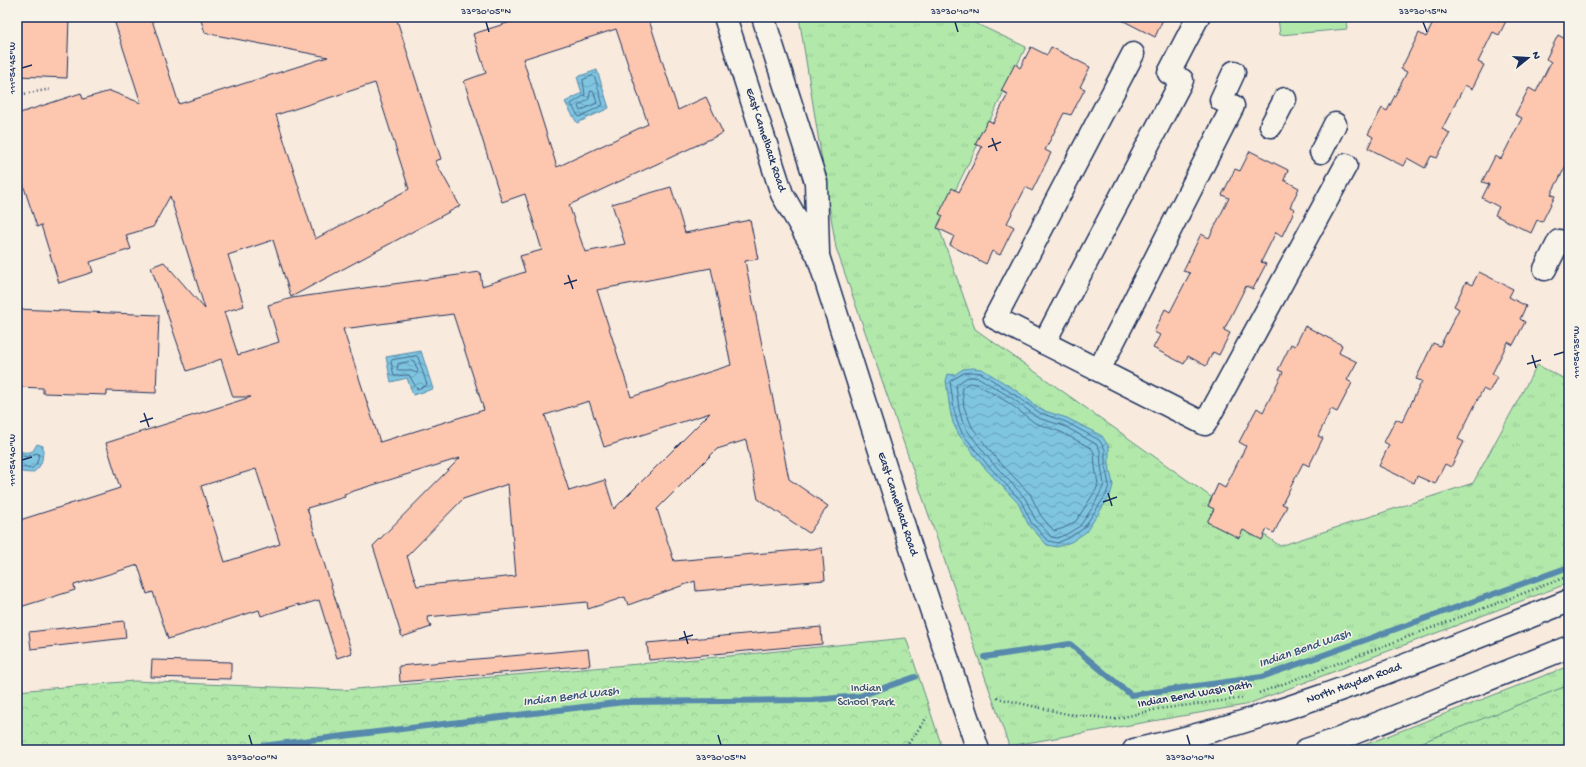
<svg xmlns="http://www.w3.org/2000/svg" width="1586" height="767" viewBox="0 0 1586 767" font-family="'Gochi Hand',sans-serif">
	<defs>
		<pattern id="grass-tufts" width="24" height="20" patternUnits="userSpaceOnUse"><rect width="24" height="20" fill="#b2e9ab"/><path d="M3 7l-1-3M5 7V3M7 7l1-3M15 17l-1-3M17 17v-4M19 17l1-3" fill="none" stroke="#98c896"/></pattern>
		<pattern id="park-crowns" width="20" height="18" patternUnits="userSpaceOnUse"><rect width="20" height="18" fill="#b2e9ab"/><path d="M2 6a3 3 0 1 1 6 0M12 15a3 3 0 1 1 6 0" fill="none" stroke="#98c896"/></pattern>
		<pattern id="water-waves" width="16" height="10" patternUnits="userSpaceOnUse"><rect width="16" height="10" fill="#7fc5e0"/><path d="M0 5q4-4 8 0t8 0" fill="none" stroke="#67a0b9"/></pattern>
	</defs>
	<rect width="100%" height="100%" fill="#f8eadd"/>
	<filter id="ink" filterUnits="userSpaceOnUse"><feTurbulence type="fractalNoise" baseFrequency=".025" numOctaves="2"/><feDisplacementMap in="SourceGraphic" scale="8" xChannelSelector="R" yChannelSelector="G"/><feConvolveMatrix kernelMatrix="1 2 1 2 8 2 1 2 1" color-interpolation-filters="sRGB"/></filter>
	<g filter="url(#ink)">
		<g fill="url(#grass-tufts)" stroke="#668c84">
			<path d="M 799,17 L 962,17 L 1026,47 L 938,225 L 975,329 L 1280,546 L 1473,483 L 1537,365 L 1569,381 L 1569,583 L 1245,705 L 1009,746 L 836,248 Z"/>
			<path d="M 1569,666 L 1569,750 L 1351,750 Z"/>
		</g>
		<g fill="url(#park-crowns)" stroke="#668c84">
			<path d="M 906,638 L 943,750 L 17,750 L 17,691 L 134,681 L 344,690 L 729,656 Z"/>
			<path d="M 1569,685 L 1569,750 L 1402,750 Z"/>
		</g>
		<path fill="#b2e9ab" stroke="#668c84" d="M 1278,17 L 1346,17 L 1347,29 L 1280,35 Z"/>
		<g fill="url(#water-waves)" stroke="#5789ac">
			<path d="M 597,70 L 609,108 L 577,123 L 565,102 L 582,93 L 577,77 Z"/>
			<path d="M 421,351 L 433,389 L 413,395 L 407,378 L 391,382 L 386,357 Z"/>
			<path d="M 972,368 L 982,369 L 1017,391 L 1042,410 L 1067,418 L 1102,436 L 1109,447 L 1109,465 L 1113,485 L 1110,496 L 1086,532 L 1071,542 L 1057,547 L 1047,545 L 1028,524 L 1018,503 L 983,466 L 959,435 L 953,423 L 950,410 L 946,381 L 948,374 L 954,375 L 963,369 Z"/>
			<path d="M 37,444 L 43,446 C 43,457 43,467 32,473 L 22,472 L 17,469 L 17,449 C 23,453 26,453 33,451 Z"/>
		</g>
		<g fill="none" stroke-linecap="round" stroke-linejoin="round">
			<g stroke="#436b92" stroke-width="1">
				<path d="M 593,76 L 595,78 L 603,105 L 579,117 L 571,104 L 585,95 L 583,80 Z"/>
				<path d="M 591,91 L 594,92 L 597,103 L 580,111 L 578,106 L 588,100 Z"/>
				<path d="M 416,356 L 418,357 L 427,385 L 426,386 L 417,389 L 409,375 L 394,376 L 391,362 L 392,360 Z"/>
				<path d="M 414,361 L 418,371 L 417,373 L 409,370 L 397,370 L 398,364 Z"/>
				<path d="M 972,372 L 981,373 L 1000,385 L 1040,413 L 1066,422 L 1099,440 L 1105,449 L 1105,465 L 1109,485 L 1106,495 L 1083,529 L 1069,538 L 1057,543 L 1049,541 L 1044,537 L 1031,522 L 1021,501 L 986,463 L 962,433 L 957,421 L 954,410 L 950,381 L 964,373 Z"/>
				<path d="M 972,377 L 979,378 L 1012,398 L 1038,418 L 1064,426 L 1096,444 L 1100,450 L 1101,466 L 1104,485 L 1093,507 L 1080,526 L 1067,534 L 1057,538 L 1051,537 L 1048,533 L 1035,519 L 1025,498 L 990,460 L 967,430 L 962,420 L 959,409 L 956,385 L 966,378 Z"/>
				<path d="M 969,383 L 977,384 L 1009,403 L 1035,423 L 1061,432 L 1091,448 L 1094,452 L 1095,467 L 1098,484 L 1096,490 L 1076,521 L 1064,528 L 1054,531 L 1041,516 L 1030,494 L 994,456 L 972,427 L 964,407 L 962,388 Z"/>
				<path d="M 17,454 L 26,457 L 37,453 L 39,455 L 36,465 L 31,469 L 17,466"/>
			</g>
			<g stroke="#5789ac" stroke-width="6">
				<path d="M 984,657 L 1070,644 L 1131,695 L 1262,677 L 1569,567"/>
				<path d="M 229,750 L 624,702 L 813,700 L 860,696 L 915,677"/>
			</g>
		</g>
		<g fill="#fdc7af" stroke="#1b2f5e" fill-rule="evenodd">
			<path d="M 17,17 L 69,17 L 67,78 L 17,76 Z"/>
			<path d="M 113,17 L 151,17 L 179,104 L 328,57 L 205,33 L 200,17 L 396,17 L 441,159 L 435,161 L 460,206 L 291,297 L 273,240 L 228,255 L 244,306 L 224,312 L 238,355 L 279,342 L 268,305 L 292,298 L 480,272 L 482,286 L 525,272 L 520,256 L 542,250 L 525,194 L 502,202 L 464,81 L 486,73 L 473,34 L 526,17 L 648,17 L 678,110 L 706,97 L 723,133 L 569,205 L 585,252 L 625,244 L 612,204 L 671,187 L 685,233 L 750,220 L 758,259 L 745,261 L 789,479 L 828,506 L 809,533 L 758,499 L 746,440 L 717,449 L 657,509 L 674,561 L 822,548 L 825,580 L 696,591 L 695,581 L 628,605 L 625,597 L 588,609 L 587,602 L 427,617 L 431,627 L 402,637 L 373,546 L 460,458 L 344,494 L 345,497 L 307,508 L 352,653 L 337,658 L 319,600 L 299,606 L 299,604 L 261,616 L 259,610 L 168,639 L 153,592 L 147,594 L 138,565 L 74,585 L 75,590 L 17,608 L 17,521 L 120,488 L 106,443 L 251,397 L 233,397 L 221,359 L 187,371 L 151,267 L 164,262 L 205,309 L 170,196 L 153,227 L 126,235 L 131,249 L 90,262 L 93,272 L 59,283 L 41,225 L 37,227 L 17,166 L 22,165 L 17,149 L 17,114 L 81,93 L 83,99 L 110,91 L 141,103 ZM 616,29 L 648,124 L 557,167 L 523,59 ZM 375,83 L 409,189 L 315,239 L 276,115 ZM 711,268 L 731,365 L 631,397 L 597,290 ZM 453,314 L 484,410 L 380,442 L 343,329 ZM 589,401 L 604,447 L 710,413 L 614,509 L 605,480 L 569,491 L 545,415 ZM 256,469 L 280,544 L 225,562 L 201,486 ZM 508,484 L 516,576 L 417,586 L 407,556 L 463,499 Z"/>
			<path d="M 1116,17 L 1164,17 L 1155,37 Z"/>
			<path d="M 1436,17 L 1508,17 L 1499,35 L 1493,32 L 1478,62 L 1484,65 L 1472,89 L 1465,85 L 1442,129 L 1450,133 L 1437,158 L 1431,156 L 1425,168 L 1407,158 L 1403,166 L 1368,148 L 1373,137 L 1368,134 L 1382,108 L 1387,111 L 1407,72 L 1401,69 L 1419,33 L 1426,37 Z"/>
			<path d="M 1558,35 L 1569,41 L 1569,160 L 1551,194 L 1555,196 L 1542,222 L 1537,220 L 1531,233 L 1495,215 L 1499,207 L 1482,198 L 1489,184 L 1482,182 L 1495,156 L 1501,159 L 1522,118 L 1515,115 L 1529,88 L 1536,92 L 1551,62 L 1546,59 Z"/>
			<path d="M 1031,47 L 1047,55 L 1051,47 L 1090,67 L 1080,87 L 1085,89 L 1071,115 L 1064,113 L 1045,150 L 1051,153 L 1032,191 L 1026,187 L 1007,223 L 1014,227 L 1000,255 L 992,251 L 986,264 L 950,245 L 954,236 L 937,228 L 943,216 L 939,214 L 952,188 L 959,192 L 982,147 L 975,144 L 988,120 L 993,123 L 1008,94 L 1001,91 L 1015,64 L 1020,68 Z"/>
			<path d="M 1250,151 L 1288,170 L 1284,180 L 1299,188 L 1290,207 L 1295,209 L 1282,236 L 1276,232 L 1261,262 L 1266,264 L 1253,289 L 1246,286 L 1224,330 L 1230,333 L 1219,355 L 1213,352 L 1206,366 L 1188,356 L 1184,364 L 1153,348 L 1160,335 L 1154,332 L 1165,309 L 1170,312 L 1190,273 L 1183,271 L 1201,234 L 1209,238 L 1229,198 L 1222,195 L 1235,169 L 1240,171 Z"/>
			<path d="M 1479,272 L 1513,289 L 1509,297 L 1526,306 L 1520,319 L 1525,322 L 1513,345 L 1508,342 L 1492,374 L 1497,377 L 1489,392 L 1483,389 L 1458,439 L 1464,442 L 1451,467 L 1445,464 L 1435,484 L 1417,476 L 1414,483 L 1379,466 L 1389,445 L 1384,442 L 1396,419 L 1402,422 L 1422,381 L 1416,379 L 1433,343 L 1440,346 L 1459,309 L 1454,306 L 1466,282 L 1472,285 Z"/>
			<path d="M 17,309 L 159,315 L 156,393 L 107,391 L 107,395 L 43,393 L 43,388 L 17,387 Z"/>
			<path d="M 1305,326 L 1342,345 L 1339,353 L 1357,362 L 1347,380 L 1352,383 L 1337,412 L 1331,409 L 1318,436 L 1323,438 L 1309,466 L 1303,463 L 1282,504 L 1287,506 L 1274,533 L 1267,529 L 1262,540 L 1243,530 L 1239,538 L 1207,522 L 1214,509 L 1208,506 L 1218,484 L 1225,488 L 1246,446 L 1239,442 L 1257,408 L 1263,412 L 1283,372 L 1278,370 L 1291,344 L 1295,346 Z"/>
			<path d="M 124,621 L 126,638 L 31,649 L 29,632 Z"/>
			<path d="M 821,627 L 822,644 L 649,660 L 647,643 Z"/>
			<path d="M 588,649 L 590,665 L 400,682 L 399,666 Z"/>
			<path d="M 152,660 L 231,662 L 231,679 L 151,677 Z"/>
		</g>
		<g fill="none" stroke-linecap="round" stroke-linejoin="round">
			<g stroke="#1b2f5e" stroke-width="25">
				<g id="minor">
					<path d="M 1133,54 L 995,318 L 1205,424 L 1346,165"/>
					<path d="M 1169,73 L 1198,17"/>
					<path d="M 1221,100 L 1234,72"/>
					<path d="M 1271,126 L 1285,99"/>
					<path d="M 1321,152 L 1335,124"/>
					<path d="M 1545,269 L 1559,241"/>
					<path d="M 1044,343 L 1182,80"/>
					<path d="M 1099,370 L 1233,106"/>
				</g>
			</g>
			<g stroke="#1b2f5e" stroke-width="25">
				<g id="major">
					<path d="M 725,17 L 782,194 L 818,256 L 918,570 L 978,750"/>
					<path d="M 763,17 L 816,182 L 818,253"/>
					<path d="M 1134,750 C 1284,718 1426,657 1569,601"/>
					<path d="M 1306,750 L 1339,739 L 1569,647"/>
				</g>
			</g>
			<g stroke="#1b2f5e" stroke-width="2.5" stroke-dasharray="1 3" stroke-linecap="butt">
				<path d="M 17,95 L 52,89"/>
				<path d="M 1259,693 L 1569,576"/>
				<path d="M 997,698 L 1067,714 L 1115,719 L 1158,709 L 1245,698"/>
				<path d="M 904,750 L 927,717"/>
			</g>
			<use href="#minor" stroke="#f7f3e8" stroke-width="22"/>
			<use href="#major" stroke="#f7f3e8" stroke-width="22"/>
		</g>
	</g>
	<path fill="none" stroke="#1b2f5e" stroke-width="1.5" d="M 486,22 L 489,32M 955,22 L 958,32M 1423,22 L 1427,32M 22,68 L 32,65M 992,138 L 997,151M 988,147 L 1001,142M 568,275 L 573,289M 564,284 L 577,280M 1532,355 L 1536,368M 1554,355 L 1564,352M 1527,364 L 1541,360M 144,413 L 149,427M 140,422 L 153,418M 22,460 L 32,457M 1108,493 L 1112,506M 1103,502 L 1117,497M 684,631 L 688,644M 679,639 L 693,635M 249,735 L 252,745M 718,735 L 721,745M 1187,735 L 1190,745"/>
	<g text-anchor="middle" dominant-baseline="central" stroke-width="3" stroke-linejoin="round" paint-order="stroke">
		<g font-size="12" fill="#1b2f5e" stroke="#f7f3e8">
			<text transform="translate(765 140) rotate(72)">East Camelback Road</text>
			<text transform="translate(897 504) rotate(72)">East Camelback Road</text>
			<text transform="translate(1354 684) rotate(-20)">North Hayden Road</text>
			<text transform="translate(1195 695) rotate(-10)">Indian Bend Wash path</text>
		</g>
		<g font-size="12" fill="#39546d" stroke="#f7f3e8">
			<text x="866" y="689">Indian<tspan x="866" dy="14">School Park</tspan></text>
		</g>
		<g font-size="13" font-style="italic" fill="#34547e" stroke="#f7f3e8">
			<text transform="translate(1305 649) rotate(-19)">Indian Bend Wash</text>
			<text transform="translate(571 697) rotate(-7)">Indian Bend Wash</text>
		</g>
	</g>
	<rect width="1586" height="767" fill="none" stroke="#f7f3e8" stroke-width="44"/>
	<g transform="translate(1528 58) rotate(72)" stroke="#f7f3e8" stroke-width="3" paint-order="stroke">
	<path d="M0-3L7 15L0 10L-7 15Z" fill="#1b2f5e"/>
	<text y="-6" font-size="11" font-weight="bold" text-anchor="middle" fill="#1b2f5e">N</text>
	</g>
	<rect x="22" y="22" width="1542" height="723" fill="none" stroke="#1b2f5e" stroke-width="1.5"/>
	<g font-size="10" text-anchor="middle" fill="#1b2f5e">
		<text x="486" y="14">33°30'05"N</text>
		<text x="955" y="14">33°30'10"N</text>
		<text x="1423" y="14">33°30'15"N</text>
		<text transform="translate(11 68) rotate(-90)" y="4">111°54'45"W</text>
		<text transform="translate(1575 352) rotate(-90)" y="4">111°54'35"W</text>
		<text transform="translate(11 460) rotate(-90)" y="4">111°54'40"W</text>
		<text x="252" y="760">33°30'00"N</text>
		<text x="721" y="760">33°30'05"N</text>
		<text x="1190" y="760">33°30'10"N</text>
	</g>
</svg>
